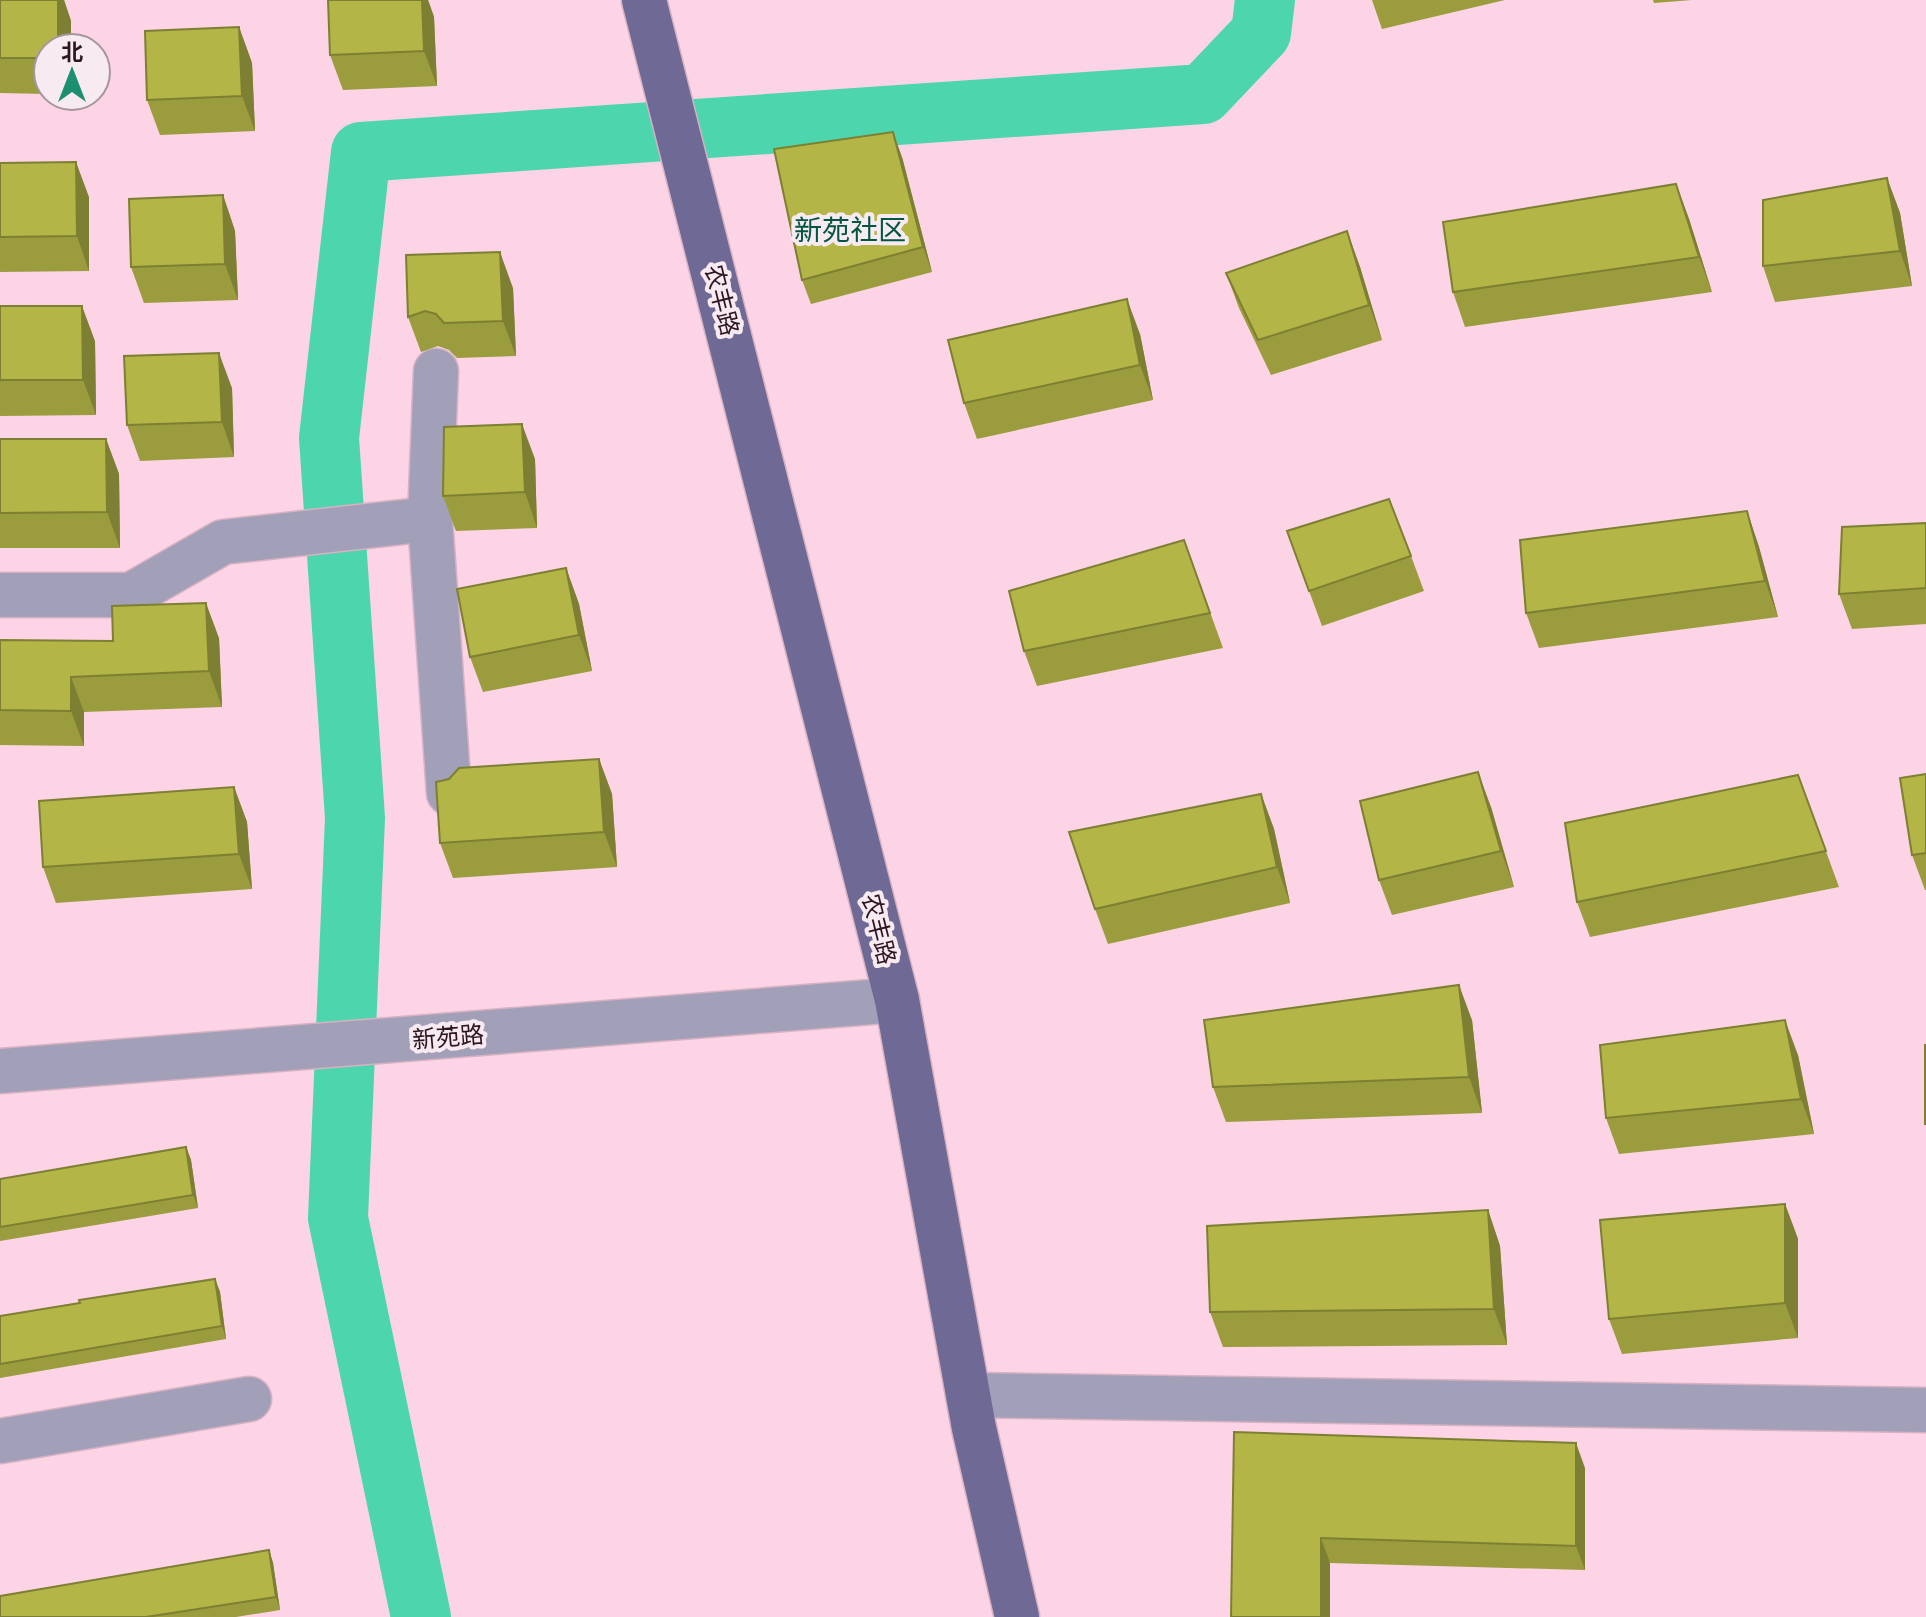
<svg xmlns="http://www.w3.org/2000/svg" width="1926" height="1617" viewBox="0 0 1926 1617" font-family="'Asap Condensed','Noto Sans SC',sans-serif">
	<rect width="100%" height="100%" fill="#fcd4e5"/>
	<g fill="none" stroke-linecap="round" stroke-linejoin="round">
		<path stroke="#4dd6ae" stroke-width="60" d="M 421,1617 L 338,1218 L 355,818 L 329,438 L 361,152 L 1203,94 L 1261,33 L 1265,0"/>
		<g stroke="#d7b2c2" stroke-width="47">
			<g id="minor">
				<path d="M 436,371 L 430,519 L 449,793"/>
				<path d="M 0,595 L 131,595 L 223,542 L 430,519"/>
				<path d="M 0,1071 L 897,1000"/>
				<path d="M 968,1395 L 1926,1410"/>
				<path d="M 0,1441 L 249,1399"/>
			</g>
		</g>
		<g stroke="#d7b2c2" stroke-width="47">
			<path id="major" d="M 644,0 L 897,1000 L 974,1428 L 1017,1617"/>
		</g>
		<use href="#minor" stroke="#a2a0b9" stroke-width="44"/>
		<use href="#major" stroke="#6f6996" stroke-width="44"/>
	</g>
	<g fill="#9a9c3d">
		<path d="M 0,0 L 64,0 L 71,21 L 48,48 L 48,94 L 0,93 Z"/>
		<path d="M 422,0 L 428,0 L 434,17 L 437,86 L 343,90 L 330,55 Z"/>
		<path d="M 1372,0 L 1505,0 L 1382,29 Z"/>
		<path d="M 1653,0 L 1692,0 L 1654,3 Z"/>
		<path d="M 239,27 L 252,63 L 255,131 L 160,135 L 147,100 Z"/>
		<path d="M 902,157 L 932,272 L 811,304 L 802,280 Z"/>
		<path d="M 0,163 L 89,197 L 89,271 L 0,272 Z"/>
		<path d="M 1887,178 L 1900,213 L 1912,286 L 1775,302 L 1763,266 Z"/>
		<path d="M 1676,184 L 1689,219 L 1712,292 L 1465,327 L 1453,292 Z"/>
		<path d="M 223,195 L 235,231 L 238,300 L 144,303 L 131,267 Z"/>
		<path d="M 1347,231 L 1360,267 L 1382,340 L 1271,375 L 1239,308 L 1226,273 Z"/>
		<path d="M 406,255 L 513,288 L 516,356 L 457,358 L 449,350 L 438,346 L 421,352 L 408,317 Z"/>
		<path d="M 0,306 L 95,341 L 96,415 L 0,416 Z"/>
		<path d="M 1140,334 L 1153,400 L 977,439 L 964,403 Z"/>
		<path d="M 232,388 L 234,457 L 140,461 L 127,425 Z"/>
		<path d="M 0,439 L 106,439 L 119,474 L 120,548 L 0,548 Z"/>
		<path d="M 535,459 L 537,528 L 456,531 L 443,496 Z"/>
		<path d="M 1747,511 L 1759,547 L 1778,617 L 1539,648 L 1526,613 Z"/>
		<path d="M 1926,523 L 1926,624 L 1852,629 L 1839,594 Z"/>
		<path d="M 1287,531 L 1411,556 L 1424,591 L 1322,626 Z"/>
		<path d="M 1184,540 L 1223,648 L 1037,686 L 1024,651 Z"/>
		<path d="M 566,568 L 579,604 L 592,671 L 483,692 L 470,657 Z"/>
		<path d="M 219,638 L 222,707 L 84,712 L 84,746 L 0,745 L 0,640 L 113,641 Z"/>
		<path d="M 599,759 L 612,794 L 617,867 L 453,878 L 440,843 Z"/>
		<path d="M 1926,774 L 1926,890 L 1925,890 L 1912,855 Z"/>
		<path d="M 1798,775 L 1839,887 L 1590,937 L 1577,902 Z"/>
		<path d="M 234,787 L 247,822 L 252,889 L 56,903 L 43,867 Z"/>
		<path d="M 1261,794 L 1274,829 L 1290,903 L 1108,944 L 1095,909 Z"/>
		<path d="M 1491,807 L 1514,887 L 1392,915 L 1379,880 Z"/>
		<path d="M 1472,1020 L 1482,1113 L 1226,1122 L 1213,1087 Z"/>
		<path d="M 1798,1055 L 1814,1134 L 1619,1154 L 1606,1118 Z"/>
		<path d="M 186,1147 L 191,1160 L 198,1208 L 0,1241 L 0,1179 Z"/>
		<path d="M 1785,1204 L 1798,1239 L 1798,1338 L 1622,1354 L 1609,1319 Z"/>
		<path d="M 1488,1210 L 1500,1246 L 1507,1345 L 1223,1347 L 1210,1312 Z"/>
		<path d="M 215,1279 L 220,1292 L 226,1339 L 0,1378 L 0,1316 Z"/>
		<path d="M 1234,1432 L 1585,1468 L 1585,1570 L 1330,1563 Z"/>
		<path d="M 269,1550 L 273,1563 L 280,1610 L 236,1617 L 0,1617 Z"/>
	</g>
	<g fill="#7d7f32">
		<path d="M 58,0 L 64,0 L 71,21 L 71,48 L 58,48 Z"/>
		<path d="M 422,0 L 428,0 L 434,17 L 437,86 L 424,51 Z"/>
		<path d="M 239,27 L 252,63 L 255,131 L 242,96 Z"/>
		<path d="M 893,132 L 902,157 L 932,272 L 923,247 Z"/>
		<path d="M 76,162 L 89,197 L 89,271 L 77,236 Z"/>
		<path d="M 1887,178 L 1900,213 L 1912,286 L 1900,251 Z"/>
		<path d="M 1676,184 L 1689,219 L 1712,292 L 1699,257 Z"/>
		<path d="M 223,195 L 235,231 L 238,300 L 225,264 Z"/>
		<path d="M 1347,231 L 1360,267 L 1382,340 L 1369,305 Z"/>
		<path d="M 500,252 L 513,288 L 516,356 L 503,321 Z"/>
		<path d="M 1127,299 L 1140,334 L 1153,400 L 1140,365 Z"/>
		<path d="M 82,306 L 95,341 L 96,415 L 83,380 Z"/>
		<path d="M 219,353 L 232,388 L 234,457 L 222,422 Z"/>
		<path d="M 522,424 L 535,459 L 537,528 L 525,492 Z"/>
		<path d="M 106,439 L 119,474 L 120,548 L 107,512 Z"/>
		<path d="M 1747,511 L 1759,547 L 1778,617 L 1765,581 Z"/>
		<path d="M 566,568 L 579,604 L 592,671 L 579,635 Z"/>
		<path d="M 206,603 L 219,638 L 222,707 L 209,671 Z"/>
		<path d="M 71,677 L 84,712 L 84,746 L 71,711 Z"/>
		<path d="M 599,759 L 612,794 L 617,867 L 604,832 Z"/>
		<path d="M 1478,772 L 1491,807 L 1514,887 L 1501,851 Z"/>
		<path d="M 234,787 L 247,822 L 252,889 L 239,854 Z"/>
		<path d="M 1261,794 L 1274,829 L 1290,903 L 1277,867 Z"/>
		<path d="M 1459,985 L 1472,1020 L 1482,1113 L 1469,1077 Z"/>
		<path d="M 1785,1020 L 1798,1055 L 1814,1134 L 1801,1099 Z"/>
		<path d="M 186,1147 L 191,1160 L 198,1208 L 193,1195 Z"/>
		<path d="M 1785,1204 L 1798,1239 L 1798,1338 L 1785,1303 Z"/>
		<path d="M 1488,1210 L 1500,1246 L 1507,1345 L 1494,1309 Z"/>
		<path d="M 215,1279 L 220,1292 L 226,1339 L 222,1326 Z"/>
		<path d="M 1576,1443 L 1585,1468 L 1585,1570 L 1576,1546 Z"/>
		<path d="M 1321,1538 L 1330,1563 L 1330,1617 L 1321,1617 Z"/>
		<path d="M 269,1550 L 273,1563 L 280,1610 L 276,1597 Z"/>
	</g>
	<g fill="#b3b547" stroke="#7d7f32" stroke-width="2">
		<path d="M 0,0 L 58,0 L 58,48 L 48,48 L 48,58 L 0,58 Z"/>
		<path d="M 328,0 L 422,0 L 424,51 L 330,55 Z"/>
		<path d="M 239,27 L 242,96 L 147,100 L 145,31 Z"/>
		<path d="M 893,132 L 923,247 L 802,280 L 774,149 Z"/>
		<path d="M 76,162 L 77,236 L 0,237 L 0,163 Z"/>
		<path d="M 1887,178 L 1900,251 L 1763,266 L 1763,200 Z"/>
		<path d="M 1676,184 L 1699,257 L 1453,292 L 1443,222 Z"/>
		<path d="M 223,195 L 225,264 L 131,267 L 129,199 Z"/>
		<path d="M 1347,231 L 1369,305 L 1258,340 L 1226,273 Z"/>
		<path d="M 500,252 L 503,321 L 444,323 L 436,314 L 425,311 L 408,317 L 406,255 Z"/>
		<path d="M 1127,299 L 1140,365 L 964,403 L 948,340 Z"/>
		<path d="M 0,306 L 82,306 L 83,380 L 0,380 Z"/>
		<path d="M 219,353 L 222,422 L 127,425 L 124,356 Z"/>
		<path d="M 522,424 L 525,492 L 443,496 L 444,427 Z"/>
		<path d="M 0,439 L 106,439 L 107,512 L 0,513 Z"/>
		<path d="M 1389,499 L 1411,556 L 1309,591 L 1287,531 Z"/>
		<path d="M 1747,511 L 1765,581 L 1526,613 L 1520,540 Z"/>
		<path d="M 1926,523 L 1926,588 L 1839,594 L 1842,527 Z"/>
		<path d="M 1184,540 L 1210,613 L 1024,651 L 1009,591 Z"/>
		<path d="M 566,568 L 579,635 L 470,657 L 457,589 Z"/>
		<path d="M 206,603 L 209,671 L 71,677 L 71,711 L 0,710 L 0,640 L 113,641 L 112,606 Z"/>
		<path d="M 599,759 L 604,832 L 440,843 L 436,782 L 449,779 L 459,768 Z"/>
		<path d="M 1478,772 L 1501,851 L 1379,880 L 1360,801 Z"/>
		<path d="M 1926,774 L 1926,853 L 1912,855 L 1900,778 Z"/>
		<path d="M 1798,775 L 1826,851 L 1577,902 L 1565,823 Z"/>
		<path d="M 234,787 L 239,854 L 43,867 L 39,801 Z"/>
		<path d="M 1261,794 L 1277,867 L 1095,909 L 1069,832 Z"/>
		<path d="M 1459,985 L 1469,1077 L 1213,1087 L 1204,1020 Z"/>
		<path d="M 1785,1020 L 1801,1099 L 1606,1118 L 1600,1045 Z"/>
		<path d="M 1925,1045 L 1926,1045 L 1925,1125 Z"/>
		<path d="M 186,1147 L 193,1195 L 0,1227 L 0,1179 Z"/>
		<path d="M 1785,1204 L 1785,1303 L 1609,1319 L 1600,1220 Z"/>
		<path d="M 1488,1210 L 1494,1309 L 1210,1312 L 1207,1226 Z"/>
		<path d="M 215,1279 L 222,1326 L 0,1364 L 0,1316 L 80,1303 L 79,1300 Z"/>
		<path d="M 1234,1432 L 1576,1443 L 1576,1546 L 1321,1538 L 1321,1617 L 1231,1617 Z"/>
		<path d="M 269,1550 L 276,1597 L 146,1617 L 0,1617 L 0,1596 Z"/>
	</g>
	<g text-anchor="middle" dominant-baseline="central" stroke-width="8" stroke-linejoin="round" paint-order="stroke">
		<g font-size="24" fill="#2d1621" stroke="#f7eaf0">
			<text transform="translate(722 300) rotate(76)">农丰路</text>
			<text transform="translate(879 929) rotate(76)">农丰路</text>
			<text transform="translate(448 1037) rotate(-5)">新苑路</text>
		</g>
		<g font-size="28" fill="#005641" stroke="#f7eaf0">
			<text x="850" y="230">新苑社区</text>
		</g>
	</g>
	<g transform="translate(72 72)"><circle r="38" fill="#f7eaf0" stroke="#a6959d" stroke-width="2"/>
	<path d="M0-6L14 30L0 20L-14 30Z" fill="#1d8f71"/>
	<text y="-12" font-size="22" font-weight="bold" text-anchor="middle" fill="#2d1621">北</text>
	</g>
</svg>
